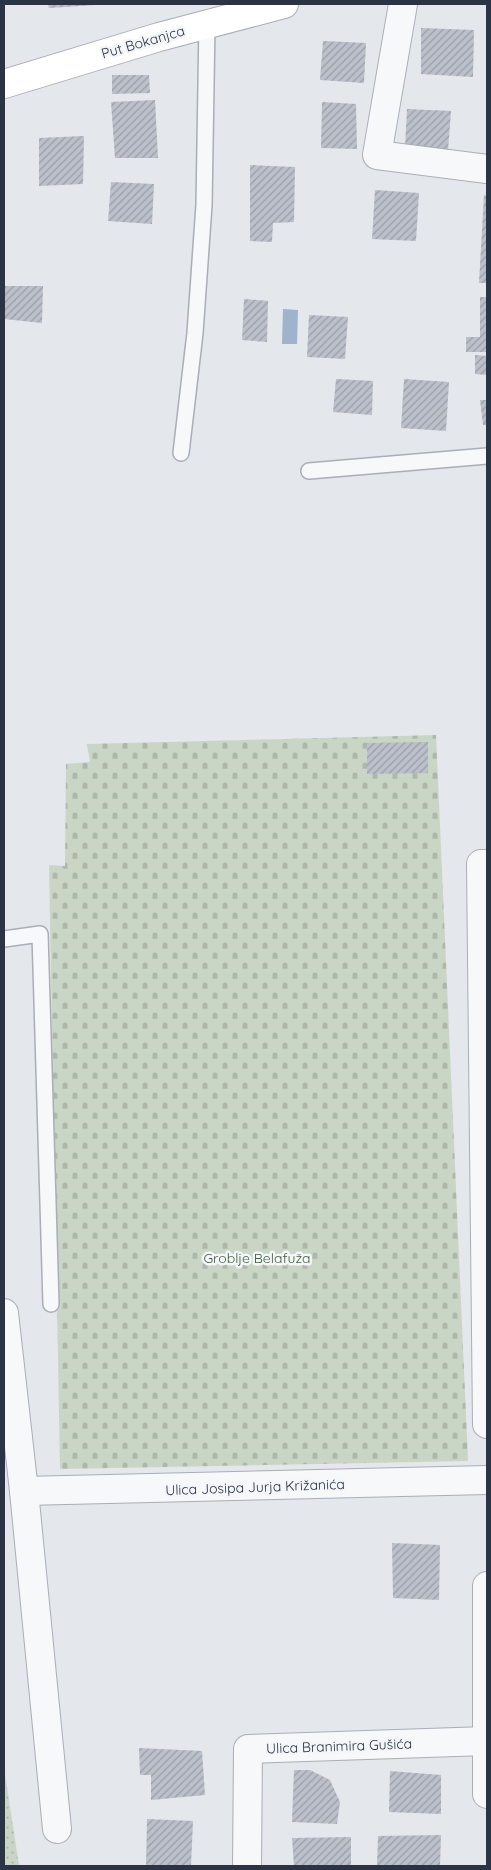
<svg xmlns="http://www.w3.org/2000/svg" width="491" height="1870" viewBox="0 0 491 1870" font-family="Quicksand,sans-serif">
	<defs>
		<pattern id="grass-dots" width="8" height="8" patternUnits="userSpaceOnUse" patternTransform="scale(1.25)"><rect width="8" height="8" fill="#c9d6c5"/><path d="M2 2h.1M6 6h.1" fill="none" stroke="#adb8ab" stroke-width="1.8" stroke-linecap="round"/></pattern>
		<pattern id="cemetery-stones" width="16" height="16" patternUnits="userSpaceOnUse" patternTransform="scale(1.25)"><rect width="16" height="16" fill="#c9d6c5"/><path d="M2 7V4a2 2 0 0 1 4 0v3zM10 15v-3a2 2 0 0 1 4 0v3z" fill="#adb8ab"/></pattern>
		<pattern id="building-hatch" width="6" height="6" patternUnits="userSpaceOnUse" patternTransform="scale(1.25)"><rect width="6" height="6" fill="#bbc0ca"/><path d="M-1 1l2-2M0 6l6-6M5 7l2-2" fill="none" stroke="#989da6"/></pattern>
	</defs>
	<rect width="100%" height="100%" fill="#e4e7ec"/>
	<path fill="url(#grass-dots)" d="M 4,1767 L 19,1866 L 4,1866 Z"/>
	<path fill="url(#cemetery-stones)" d="M 436,735 L 468,1461 L 60,1469 L 49,865 L 65,866 L 66,764 L 90,762 L 87,744 Z"/>
	<path fill="#9fb4cc" d="M 283,309 L 298,310 L 297,344 L 282,344 Z"/>
	<g fill="url(#building-hatch)">
		<path d="M 48,4 L 95,4 L 95,5 L 49,8 Z"/>
		<path d="M 421,28 L 474,30 L 473,77 L 421,74 Z"/>
		<path d="M 323,41 L 366,43 L 364,83 L 320,80 Z"/>
		<path d="M 112,75 L 149,75 L 150,93 L 112,94 Z"/>
		<path d="M 155,100 L 158,158 L 115,158 L 111,102 Z"/>
		<path d="M 322,102 L 356,104 L 357,149 L 321,148 Z"/>
		<path d="M 407,109 L 451,111 L 448,151 L 405,148 Z"/>
		<path d="M 84,136 L 83,184 L 39,186 L 39,138 Z"/>
		<path d="M 250,165 L 295,167 L 294,222 L 273,223 L 272,242 L 250,241 Z"/>
		<path d="M 111,182 L 154,184 L 152,224 L 108,221 Z"/>
		<path d="M 375,190 L 419,193 L 416,241 L 372,239 Z"/>
		<path d="M 484,195 L 487,196 L 487,283 L 479,283 Z"/>
		<path d="M 4,286 L 43,286 L 42,323 L 4,319 Z"/>
		<path d="M 480,297 L 487,297 L 487,352 L 466,352 L 466,337 L 480,337 Z"/>
		<path d="M 244,299 L 268,301 L 267,342 L 242,340 Z"/>
		<path d="M 309,315 L 348,317 L 345,359 L 307,357 Z"/>
		<path d="M 475,355 L 487,356 L 487,375 L 475,374 Z"/>
		<path d="M 336,379 L 373,381 L 372,415 L 333,412 Z"/>
		<path d="M 404,379 L 449,382 L 446,431 L 401,428 Z"/>
		<path d="M 480,400 L 487,400 L 487,425 L 483,425 Z"/>
		<path d="M 428,742 L 428,773 L 367,774 L 367,743 Z"/>
		<path d="M 392,1543 L 440,1545 L 439,1600 L 393,1598 Z"/>
		<path d="M 139,1748 L 202,1751 L 205,1795 L 151,1800 L 151,1775 L 140,1775 Z"/>
		<path d="M 294,1770 L 310,1770 L 330,1780 L 340,1802 L 337,1824 L 292,1822 Z"/>
		<path d="M 390,1771 L 441,1775 L 441,1814 L 389,1812 Z"/>
		<path d="M 147,1819 L 193,1821 L 191,1866 L 146,1866 Z"/>
		<path d="M 441,1835 L 440,1866 L 377,1866 L 378,1836 Z"/>
		<path d="M 351,1837 L 351,1866 L 294,1866 L 292,1838 Z"/>
	</g>
	<g fill="none" stroke-linecap="round" stroke-linejoin="round">
		<g stroke="#a9aeb7" stroke-width="18">
			<g id="lane">
				<path d="M 181,453 L 195,333 L 204,205 L 207,24"/>
				<path d="M 309,471 L 487,456"/>
				<path d="M 4,939 L 40,934 L 51,1304"/>
			</g>
		</g>
		<g stroke="#a9aeb7" stroke-width="30">
			<g id="street">
				<path d="M 403,4 L 377,155 L 487,169"/>
				<path d="M 487,864 L 481,864 L 487,1424"/>
				<path d="M 4,1313 L 24,1491 L 57,1829"/>
				<path d="M 24,1491 L 487,1480"/>
				<path d="M 487,1586 L 487,1794"/>
				<path d="M 247,1866 L 248,1749 L 487,1741"/>
			</g>
		</g>
		<g stroke="#a9aeb7" stroke-width="30">
			<path id="secondary" d="M 4,84 L 159,37 L 284,4"/>
		</g>
		<use href="#lane" stroke="#f7f8fa" stroke-width="15"/>
		<use href="#street" stroke="#f7f8fa" stroke-width="28"/>
		<use href="#secondary" stroke="#fff" stroke-width="28"/>
	</g>
	<g text-anchor="middle" dominant-baseline="central" stroke-width="5" stroke-linejoin="round" paint-order="stroke">
		<g font-size="14" fill="#2b3445" stroke="#f4f6f9">
			<text transform="translate(143 42) rotate(-16)">Put Bokanjca</text>
			<text transform="translate(255 1487) rotate(-2)">Ulica Josipa Jurja Križanića</text>
			<text transform="translate(339 1746) rotate(-2)">Ulica Branimira Gušića</text>
		</g>
		<g font-size="14" fill="#3f6138" stroke="#f4f6f9">
			<text x="257" y="1258">Groblje Belafuža</text>
		</g>
	</g>
	<rect width="491" height="1870" fill="none" stroke="#2b3445" stroke-width="10"/>
</svg>
